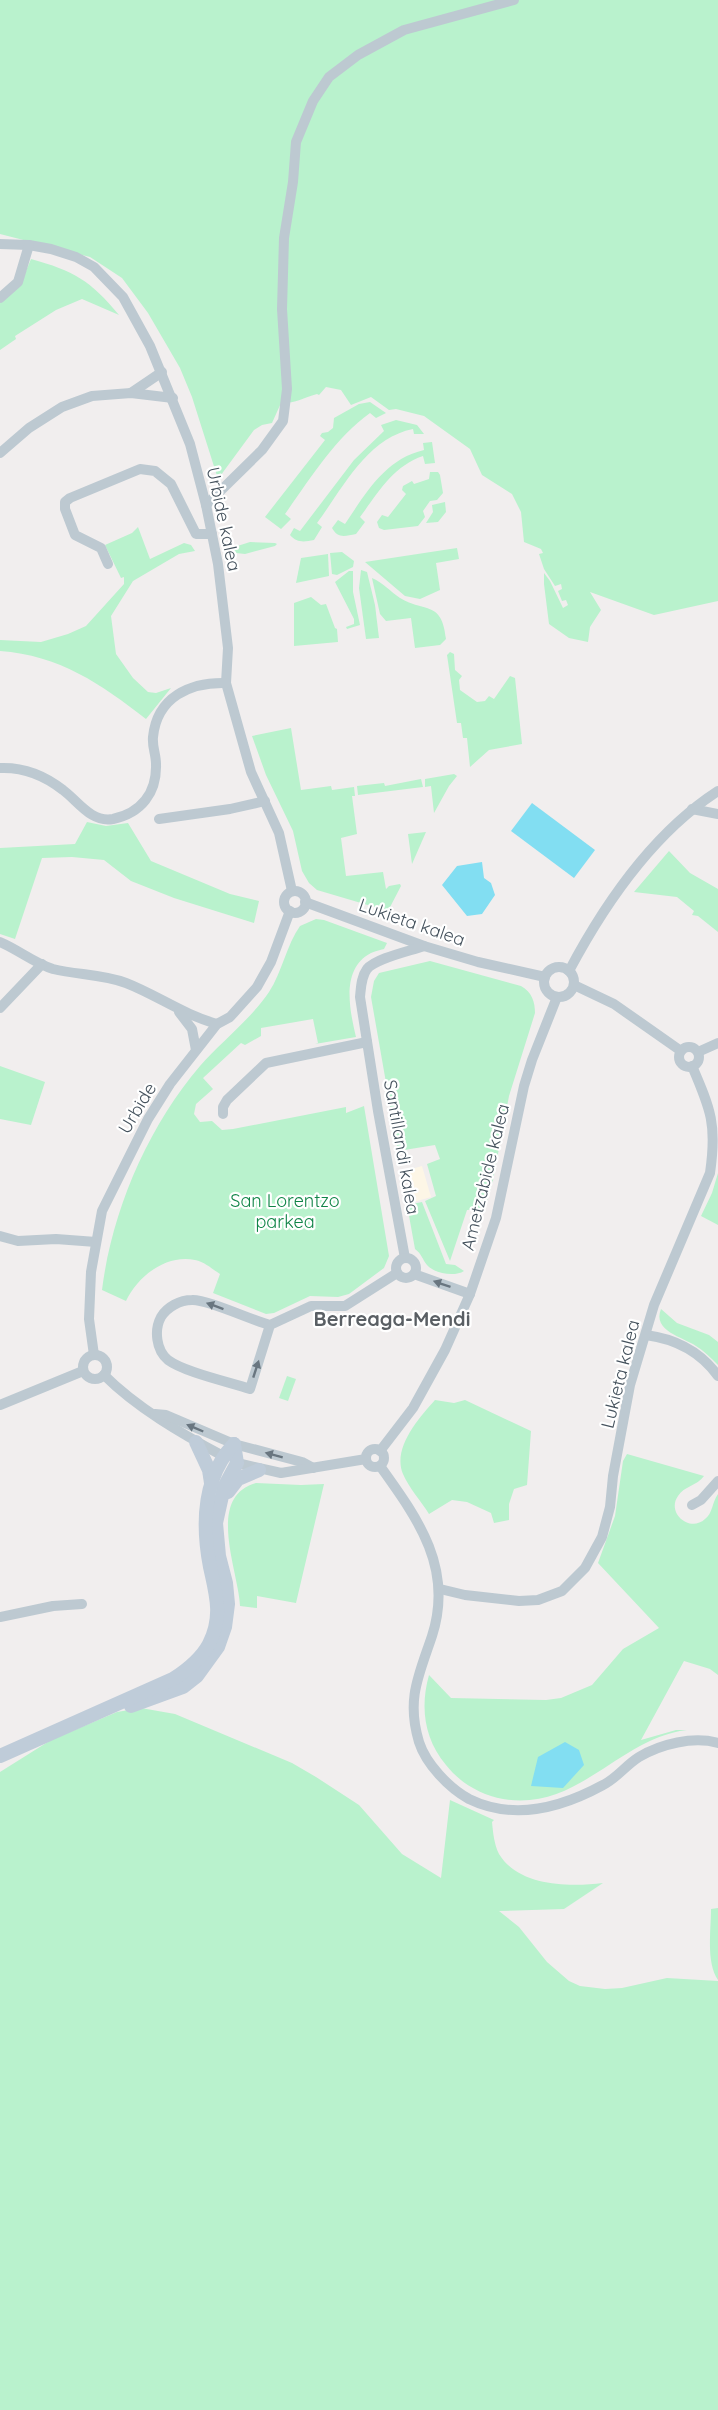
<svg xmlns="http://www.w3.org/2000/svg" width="718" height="2410" viewBox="0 0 718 2410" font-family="Quicksand,sans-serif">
	<rect width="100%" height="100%" fill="#f1eeee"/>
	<path fill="#fdf6e6" d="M 422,1166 L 431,1197 L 414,1202 L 405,1171 Z"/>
	<g fill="#b9f2cd">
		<path d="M 0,0 L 718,0 L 718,601 L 654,615 L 590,592 L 601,610 L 590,627 L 588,642 L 569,638 L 549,624 L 544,584 L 544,573 L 550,581 L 563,608 L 568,605 L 566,600 L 562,601 L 558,591 L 562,589 L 561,584 L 555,586 L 544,569 L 539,554 L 543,553 L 541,549 L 524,542 L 521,512 L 512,494 L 482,475 L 470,449 L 424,416 L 396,409 L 389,410 L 371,397 L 351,405 L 341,390 L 326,387 L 319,395 L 317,394 C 303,398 297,403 281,403 L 272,423 L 262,425 L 254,430 L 218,479 L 192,397 L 180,368 L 148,313 L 122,278 L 90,257 L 0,234 Z"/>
		<path d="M 31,259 C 74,271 90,280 119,315 L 82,299 L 56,310 L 15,336 L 16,339 L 0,350 L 0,303 L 23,278 Z"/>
		<path d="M 370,402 L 386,413 L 376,418 L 370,413 C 335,438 310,479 285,514 L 291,519 L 281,529 L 265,517 L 325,440 L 320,436 L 322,433 L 328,432 L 333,428 L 334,418 L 359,404 Z"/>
		<path d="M 396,420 L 417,425 L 424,434 L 414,434 L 413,429 C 367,438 343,488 317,523 L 322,527 L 314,540 C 304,542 297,543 290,535 L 294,528 L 300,531 L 354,460 L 384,431 L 381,425 Z"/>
		<path d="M 432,442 L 435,463 L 425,464 L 423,456 C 393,466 378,493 360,517 L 365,522 L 356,534 C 345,536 338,539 332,528 L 338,520 L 345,524 C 366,493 385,459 424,450 L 423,443 Z"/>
		<path d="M 430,472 L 438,472 L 440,475 L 443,493 L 437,500 L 430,501 L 423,511 L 425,517 L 418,526 L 384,530 L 379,528 L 377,522 L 382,515 L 388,517 L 406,494 L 402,490 L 403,486 L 412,481 L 414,484 L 429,479 Z"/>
		<path d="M 445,502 L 446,512 L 438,522 L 426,523 L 433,512 L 432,505 Z"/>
		<path d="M 138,527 L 150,559 L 184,543 L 191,545 L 195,551 L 179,554 L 133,581 L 111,616 L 116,654 L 133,678 L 148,692 L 156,693 L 171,688 L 146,719 C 101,684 59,655 0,651 L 0,640 L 41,642 L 68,634 L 86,626 L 124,584 L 124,577 L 121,578 L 105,545 L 132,533 Z"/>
		<path d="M 250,542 L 275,543 L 277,544 L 275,546 L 245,554 L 227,552 L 228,549 Z"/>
		<path d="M 457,548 L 459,559 L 436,563 L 440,590 L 420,599 L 405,596 L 365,562 Z"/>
		<path d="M 342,552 L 354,561 L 353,567 L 337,575 L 332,574 L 330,553 Z"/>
		<path d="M 328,554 L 329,576 L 296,583 L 301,558 Z"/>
		<path d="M 361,570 L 367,572 L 375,605 L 379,638 L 366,639 L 359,588 Z"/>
		<path d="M 349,571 L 353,571 L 353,592 L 360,625 L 347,629 L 346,627 L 354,624 L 354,619 L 335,582 Z"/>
		<path d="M 372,578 C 382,582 391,592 400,598 C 425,613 442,600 446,639 L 440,645 L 415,648 L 411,618 L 386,621 L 380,614 Z"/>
		<path d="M 311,597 L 321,605 L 326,604 L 335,628 L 337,629 L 338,642 L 294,646 L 294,603 Z"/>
		<path d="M 450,652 L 454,654 L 455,670 L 462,676 L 459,680 L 460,690 L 477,702 L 485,701 L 489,696 L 494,699 L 510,676 L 515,678 L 522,744 L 489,750 L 470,767 L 467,738 L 463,738 L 461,723 L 457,723 L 447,655 Z"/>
		<path d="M 291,728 L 301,790 L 331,786 L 332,790 L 354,787 L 355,796 L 352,796 L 357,834 L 341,838 L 346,876 L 383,872 L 386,889 L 389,886 L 400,884 L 401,886 L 388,911 L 317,890 L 309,883 L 302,871 L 293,831 L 266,775 L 252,736 Z"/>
		<path d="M 454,774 L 457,776 L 449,786 L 434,813 L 431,786 L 425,787 L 425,779 Z"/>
		<path d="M 421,779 L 423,787 L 358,795 L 357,786 L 384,783 L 385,786 Z"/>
		<path d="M 87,822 L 106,826 L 128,823 L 151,861 L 230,894 L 259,901 L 254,923 L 174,898 L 131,881 L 104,860 L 72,857 L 42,858 L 15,939 L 0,934 L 0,848 L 75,844 Z"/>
		<path d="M 426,832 L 412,864 L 408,834 Z"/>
		<path d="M 669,851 L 690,873 L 718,889 L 718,932 L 698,916 L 692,915 L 694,911 L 677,897 L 634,892 Z"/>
		<path d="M 316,919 L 324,920 L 387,943 L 384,949 C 380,950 375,951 371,953 C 340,969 350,1011 356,1037 L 315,1044 L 318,1043 L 313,1019 L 261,1028 L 261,1036 L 245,1045 L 241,1043 L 203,1078 L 213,1089 L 196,1104 L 194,1114 L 200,1122 L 212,1121 L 222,1130 L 233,1129 L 346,1107 L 346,1113 L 364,1106 L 389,1256 L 384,1268 L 349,1294 L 338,1297 L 310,1296 L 274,1313 L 266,1314 L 213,1293 L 220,1274 C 212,1269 205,1262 195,1260 C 166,1254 138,1276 126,1301 L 102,1290 C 112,1210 148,1127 200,1066 C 222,1041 250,1020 269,992 C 282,972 287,944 300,926 Z"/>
		<path d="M 430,961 L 521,986 C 532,992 535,1002 535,1013 L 509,1096 L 493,1180 L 485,1208 L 467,1210 L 450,1261 L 425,1201 L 436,1196 L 427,1164 L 440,1159 L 435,1145 L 398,1151 L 371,997 L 374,981 L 379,973 Z"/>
		<path d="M 0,1066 L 45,1082 L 31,1125 L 0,1119 Z"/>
		<path d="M 718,1173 L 718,1225 L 701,1216 L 712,1193 Z"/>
		<path d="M 410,1197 L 412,1204 L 422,1202 L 446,1264 L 455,1265 L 464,1271 C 455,1277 435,1274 427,1265 C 422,1259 422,1254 415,1249 L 406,1199 Z"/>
		<path d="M 661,1309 L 677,1323 L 709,1335 L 718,1342 L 718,1365 C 711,1358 704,1351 696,1346 C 683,1337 652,1331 661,1309 Z"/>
		<path d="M 287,1376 L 296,1379 L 288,1401 L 279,1398 Z"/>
		<path d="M 435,1400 L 454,1403 L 465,1400 L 531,1431 L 527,1485 L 514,1489 L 509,1504 L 509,1520 L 494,1523 L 491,1513 L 467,1502 L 452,1500 L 429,1514 C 421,1501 409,1488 403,1474 C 392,1448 419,1418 435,1400 Z"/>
		<path d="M 627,1454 L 704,1476 C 697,1486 684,1486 678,1496 C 666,1513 690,1533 705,1519 C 713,1513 712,1502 718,1494 L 718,1675 L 710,1669 L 684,1661 L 641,1740 L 676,1730 L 687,1730 C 619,1738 578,1812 503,1799 C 481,1795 460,1783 446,1765 C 424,1739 420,1707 429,1675 L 451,1698 L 546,1700 L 561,1698 L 592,1685 L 623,1649 L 659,1628 L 598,1563 L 615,1516 L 623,1461 Z"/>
		<path d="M 256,1483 L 301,1485 L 324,1484 L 296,1603 L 257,1596 L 257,1608 L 240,1606 C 239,1572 205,1497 256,1483 Z"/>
		<path d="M 141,1708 L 175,1714 L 292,1763 L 316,1777 L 359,1805 L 402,1854 L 441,1878 L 450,1800 L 494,1820 L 492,1822 C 493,1832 494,1844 499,1854 C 519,1887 570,1887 603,1883 L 564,1909 L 499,1911 L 519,1927 L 547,1962 L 569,1981 L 580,1986 L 605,1989 L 622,1988 L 667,1978 L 718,1981 L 718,2410 L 0,2410 L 0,1772 L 51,1740 L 117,1712 Z"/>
		<path d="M 718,1908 L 718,1980 C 706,1962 711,1931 711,1909 Z"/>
	</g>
	<g fill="#82def2">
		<path d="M 532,803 L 595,850 L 574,878 L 511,831 Z"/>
		<path d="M 482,862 L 484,878 L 491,883 L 495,895 L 482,914 L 467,916 L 442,885 L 457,866 Z"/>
		<path d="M 565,1742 L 579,1750 L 584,1765 L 563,1788 L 531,1786 L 538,1757 Z"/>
	</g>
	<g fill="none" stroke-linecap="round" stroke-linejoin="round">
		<g stroke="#bdc9d1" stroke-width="10">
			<path d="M 0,244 L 29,245 L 51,249 L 76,257 L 94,267 L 123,297 L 150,346 L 190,444 L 206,505 L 218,564 L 228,648 L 226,683 L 251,772 L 279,833 L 292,891"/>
			<path d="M 0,298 L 18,282 L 29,245"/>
			<path d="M 131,393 L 162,372"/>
			<path d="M 0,453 L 29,428 L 62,407 L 92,396 L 131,393 L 173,398"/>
			<path d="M 206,505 L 262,450 L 283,421 L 287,389 L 282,309 L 284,238 L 293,182 L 296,142 L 313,101 L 329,77 L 358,55 L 404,30 L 514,0"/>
			<path d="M 108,564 L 101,548 L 75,535 L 65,509 L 65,502 L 70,498 L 140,469 L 155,471 L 171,484 L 196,534 L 212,534"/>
			<path d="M 0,768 C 24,767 44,775 63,790 C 78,801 91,823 113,819 C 141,813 157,793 156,764 C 156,754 152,747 153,737 C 157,697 190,682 226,683"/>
			<path d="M 692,809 L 718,814"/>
			<path d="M 159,819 L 230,809 L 265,801"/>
			<circle cx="295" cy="902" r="11"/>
			<path d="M 305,902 L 424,946 L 478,962 L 545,977"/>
			<path d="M 0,942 C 19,950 34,963 53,969 C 77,975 102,974 126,983 C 157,995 184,1015 217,1024"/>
			<circle cx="559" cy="982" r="15"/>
			<path d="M 569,971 C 605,903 653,833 718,791"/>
			<path d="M 574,985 L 614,1004 L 681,1051"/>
			<path d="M 0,1008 L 42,964"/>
			<path d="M 179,1012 L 192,1029 L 196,1050"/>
			<circle cx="689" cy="1057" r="10"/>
			<path d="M 698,1052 L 718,1043"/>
			<path d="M 223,1114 L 223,1107 L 227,1100 L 266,1063 L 367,1042"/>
			<path d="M 0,1236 L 18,1241 L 56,1239 L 96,1242"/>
			<path d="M 405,1258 L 378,1111 L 360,997 C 361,988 361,977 367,969 C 376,958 410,951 424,946"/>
			<circle cx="406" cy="1268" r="10"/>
			<path d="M 414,1274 L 470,1294"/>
			<path d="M 270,1325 L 250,1389 C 229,1382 184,1372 168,1360 C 156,1350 154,1330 161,1317 C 167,1307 180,1300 192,1300 C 207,1299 251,1320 270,1325 L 311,1306 L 345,1306 L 397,1273"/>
			<path d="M 646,1335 C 676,1339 700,1351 718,1376"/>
			<circle cx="95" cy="1367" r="12"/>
			<path d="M 94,1355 L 89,1319 L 91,1272 L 102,1211 L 148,1119 L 170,1084 L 217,1024 L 230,1017 L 257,987 L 271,962 L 290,911"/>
			<path d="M 104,1375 C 137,1408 182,1434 223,1456"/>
			<path d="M 0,1405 L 83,1371"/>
			<path d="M 155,1414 L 166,1415 L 234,1444 L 302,1462 L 313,1468"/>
			<circle cx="375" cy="1458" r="9"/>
			<path d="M 380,1451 L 413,1408 L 445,1350 L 470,1294 L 496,1218 L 524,1086 L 532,1060 L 557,997"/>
			<path d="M 237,1463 L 281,1473 L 366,1459"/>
			<path d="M 380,1466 C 418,1519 454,1568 432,1636 C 419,1675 406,1699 419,1742 C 426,1764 449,1788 469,1799 C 514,1821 561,1808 603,1785 C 617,1778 626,1765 639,1757 C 661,1744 693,1736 718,1743"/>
			<path d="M 692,1505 L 701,1500 L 718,1481"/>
			<path d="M 440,1589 L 465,1595 L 519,1601 L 538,1600 L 562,1591 L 585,1568 L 602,1537 L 610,1507 L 613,1476 L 630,1385 L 654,1305 L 710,1173 C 717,1125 711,1110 692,1066"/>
			<path d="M 0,1617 L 53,1606 L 82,1604"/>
		</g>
		<g stroke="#bfccd9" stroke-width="14">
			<path d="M 196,1442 L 209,1470 L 211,1483"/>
			<path d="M 228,1492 L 238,1479 L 259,1470"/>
			<path d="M 131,1706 L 183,1687 L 197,1676 L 218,1647 L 225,1627 L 228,1604 L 226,1583 L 219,1556 L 216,1523 L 224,1487 L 237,1463 L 234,1444"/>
			<path d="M 0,1756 L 173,1679 C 187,1670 201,1659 209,1644 C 223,1617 216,1594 210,1567 C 202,1525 203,1477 234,1444"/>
		</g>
	</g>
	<defs><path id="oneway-solid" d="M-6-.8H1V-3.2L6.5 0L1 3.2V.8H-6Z" transform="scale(1.5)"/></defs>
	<g fill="#697680">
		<use href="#oneway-solid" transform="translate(442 1284) rotate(-161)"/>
		<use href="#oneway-solid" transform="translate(215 1306) rotate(-160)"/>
		<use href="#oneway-solid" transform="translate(256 1369) rotate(-72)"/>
		<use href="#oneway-solid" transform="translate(195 1428) rotate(-157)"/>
		<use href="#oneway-solid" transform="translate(274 1455) rotate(-165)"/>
	</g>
	<g text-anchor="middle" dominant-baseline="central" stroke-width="4.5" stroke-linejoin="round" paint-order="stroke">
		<g font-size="18" fill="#45525d" stroke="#fff">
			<text transform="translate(224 519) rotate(78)">Urbide kalea</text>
			<text transform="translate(412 922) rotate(19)">Lukieta kalea</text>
			<text transform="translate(137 1108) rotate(-59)">Urbide</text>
			<text transform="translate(402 1147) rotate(80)">Santillandi kalea</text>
			<text transform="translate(485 1177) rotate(-76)">Ametzabide kalea</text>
			<text transform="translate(620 1374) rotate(-76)">Lukieta kalea</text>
		</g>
		<g font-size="18" fill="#108447" stroke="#fff">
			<text x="285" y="1200">San Lorentzo<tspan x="285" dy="21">parkea</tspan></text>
		</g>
		<g font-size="20" font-weight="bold" fill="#5a5f64" stroke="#fff">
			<text x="392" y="1318">Berreaga-Mendi</text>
		</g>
	</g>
</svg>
